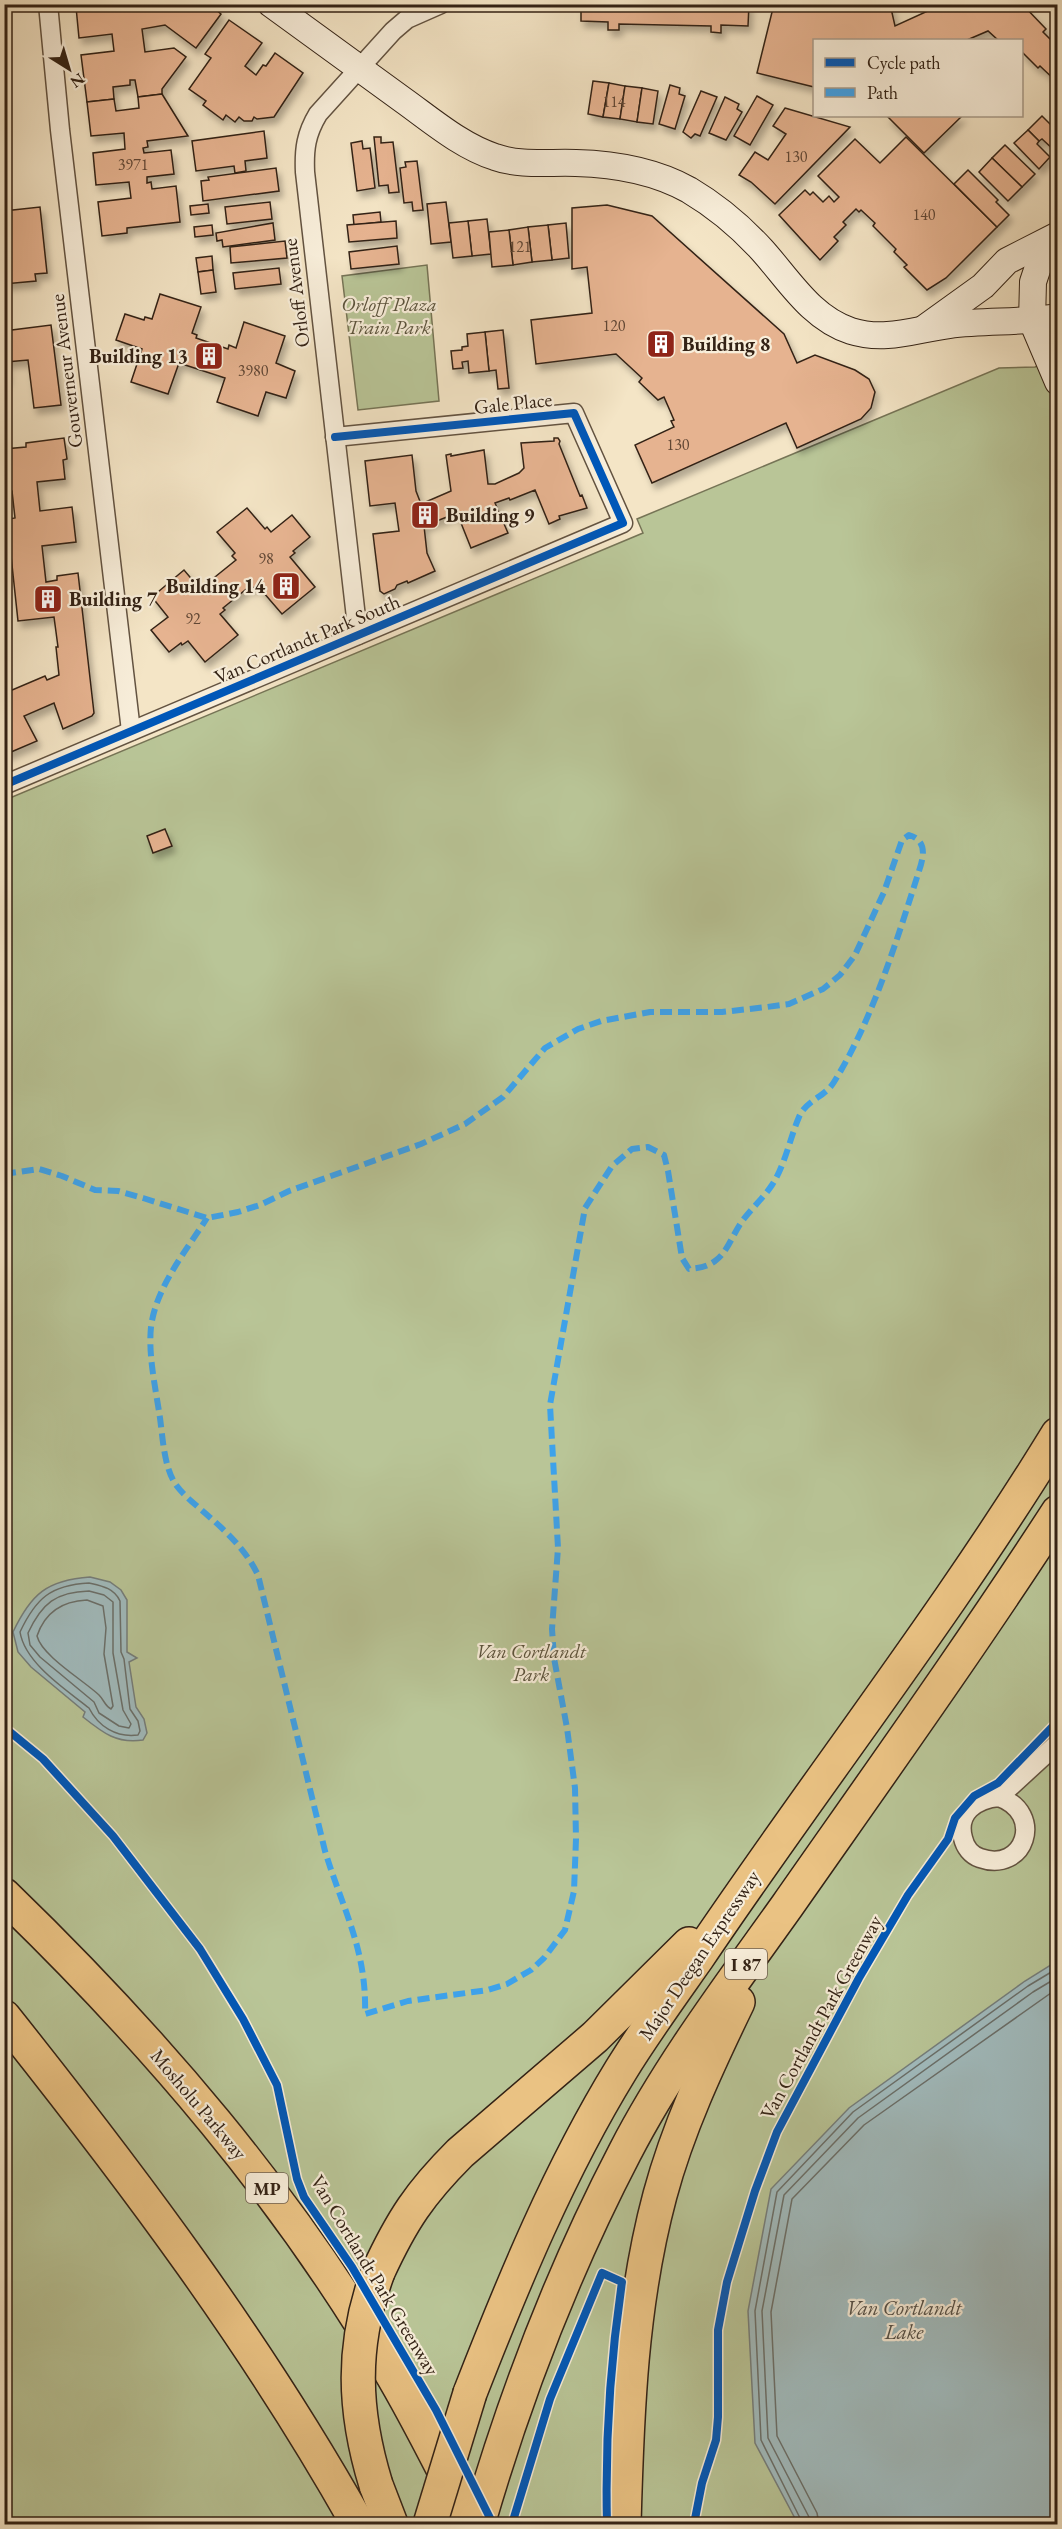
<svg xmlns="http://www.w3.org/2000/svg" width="1062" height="2529" viewBox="0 0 1062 2529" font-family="'EB Garamond',serif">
	<defs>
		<filter id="shadow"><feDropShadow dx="3.5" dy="6" stdDeviation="3" flood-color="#0004"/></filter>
	</defs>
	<rect width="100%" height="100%" fill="#f4e5c6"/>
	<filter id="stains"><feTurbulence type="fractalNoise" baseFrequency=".00333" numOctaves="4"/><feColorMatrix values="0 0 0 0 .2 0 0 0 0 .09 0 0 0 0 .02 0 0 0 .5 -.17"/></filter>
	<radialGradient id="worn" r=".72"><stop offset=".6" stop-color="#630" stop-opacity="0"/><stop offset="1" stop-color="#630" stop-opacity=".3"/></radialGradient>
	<g fill="#b9c597" stroke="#767456" stroke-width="1.5">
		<path d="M 427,265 L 439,401 L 358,410 L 342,276 Z"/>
		<path d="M 1057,358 L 1057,2524 L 5,2524 L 5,800 L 643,533 L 637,519 L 999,368 L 1035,367 Z"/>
	</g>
	<g fill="#a1bcbf" stroke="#757e7b" stroke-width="1.5">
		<path d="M 90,1577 L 110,1582 L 121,1590 L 127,1600 L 127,1652 L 137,1658 L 129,1662 L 136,1707 L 144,1719 L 147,1733 L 143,1740 C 117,1744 103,1733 83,1717 L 85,1712 L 31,1667 L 18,1652 L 13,1632 C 31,1594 47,1580 90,1577 Z"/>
		<path d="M 1057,1961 L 1057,2524 L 798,2524 L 755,2443 L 748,2311 L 771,2189 L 849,2108 L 1025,1981 Z"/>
	</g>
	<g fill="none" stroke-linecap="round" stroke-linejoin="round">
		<g stroke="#6a6f6a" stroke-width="1.5">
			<path d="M 89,1583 C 102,1586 114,1588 120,1601 L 121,1652 L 124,1659 L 130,1709 L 138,1721 L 140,1731 L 138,1735 C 116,1738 98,1726 89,1708 C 65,1689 25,1663 20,1632 C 36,1598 51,1585 89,1583 Z"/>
			<path d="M 89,1591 L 104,1595 L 113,1602 L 113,1653 L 123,1710 L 131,1724 L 129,1728 L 119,1726 L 99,1713 L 94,1702 L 40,1657 L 30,1645 L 28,1633 C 42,1603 56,1592 89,1591 Z"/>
			<path d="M 87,1600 L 103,1606 L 106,1628 L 104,1654 L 113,1706 L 111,1709 C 105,1706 104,1700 99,1695 C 83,1680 42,1656 37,1636 C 45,1612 63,1601 87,1600 Z"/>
			<path d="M 803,2524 L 761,2440 L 755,2311 L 777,2192 L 853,2112 L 1028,1986 L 1058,1968"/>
			<path d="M 810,2524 L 809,2517 L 768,2438 L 762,2311 L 784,2195 L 858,2118 L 1033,1992 L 1058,1977"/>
			<path d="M 819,2524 L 817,2513 L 777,2436 L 771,2312 L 792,2199 L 864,2125 L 1058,1988"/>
		</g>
	</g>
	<g fill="#e6b390" stroke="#332215" stroke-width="1.5" filter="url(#shadow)">
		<path d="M 99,4 L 209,4 L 221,14 L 196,48 L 165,25 L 142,29 L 145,52 L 174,48 L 186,57 L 162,89 L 162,94 L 138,97 L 135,80 L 130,80 L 130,85 L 113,87 L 114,99 L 87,102 L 81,55 L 114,51 L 112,34 L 79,38 L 76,7 Z"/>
		<path d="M 581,4 L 749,4 L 748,26 L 721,25 L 721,33 L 711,32 L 711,26 L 619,24 L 619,30 L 608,30 L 608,22 L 581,21 Z"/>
		<path d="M 774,4 L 890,4 L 895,26 L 943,4 L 1022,4 L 1046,29 L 1043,32 L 1058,47 L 1058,83 L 1040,66 L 1038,68 L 1023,53 L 1022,54 L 1022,40 L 998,40 L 988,31 L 967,40 L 814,40 L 814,87 L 757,73 Z"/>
		<path d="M 229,20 L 262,43 L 245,66 L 256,75 L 263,65 L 266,66 L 275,53 L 303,73 L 274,117 L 257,119 L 254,117 L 252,121 L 244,121 L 239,117 L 235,122 L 226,115 L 223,120 L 203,105 L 206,101 L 189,89 L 211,58 L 205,54 Z"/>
		<path d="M 593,81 L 609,83 L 603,117 L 588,114 Z"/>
		<path d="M 609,83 L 625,86 L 620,119 L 603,117 Z"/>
		<path d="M 670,85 L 680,88 L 679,94 L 685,96 L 675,129 L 659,124 Z"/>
		<path d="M 625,86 L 642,88 L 637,122 L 620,119 Z"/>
		<path d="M 642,88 L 658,91 L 653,124 L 637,122 Z"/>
		<path d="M 701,91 L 717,97 L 700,136 L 695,134 L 691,138 L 683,132 Z"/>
		<path d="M 162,94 L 188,136 L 147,141 L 148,147 L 143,148 L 144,153 L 171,150 L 174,174 L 147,177 L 147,183 L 151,182 L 152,189 L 176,186 L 180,222 L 127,228 L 127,233 L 102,236 L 98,202 L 131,198 L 129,182 L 96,185 L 93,153 L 125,149 L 124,133 L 91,136 L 87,102 L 114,99 L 116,111 L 139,108 L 138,97 Z"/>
		<path d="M 757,96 L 773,105 L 750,145 L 734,136 Z"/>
		<path d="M 725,97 L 739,104 L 737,109 L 742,112 L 726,140 L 709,133 Z"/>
		<path d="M 785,108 L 850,127 L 775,204 L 751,182 L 739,175 L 755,152 L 768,160 L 786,134 L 773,126 Z"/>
		<path d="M 887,116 L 962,116 L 924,153 Z"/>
		<path d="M 1042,116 L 1058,132 L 1056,152 L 1042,139 L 1039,141 L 1028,130 Z"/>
		<path d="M 1028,130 L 1039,141 L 1037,144 L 1050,157 L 1039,169 L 1014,143 Z"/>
		<path d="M 264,131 L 267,158 L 245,161 L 246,171 L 235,173 L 234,166 L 196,171 L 192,141 Z"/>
		<path d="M 374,137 L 381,137 L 381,143 L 393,142 L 399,192 L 389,193 L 388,185 L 379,186 Z"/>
		<path d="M 906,137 L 997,227 L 946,278 L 927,290 L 904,267 L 907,265 L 894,252 L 896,249 L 873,226 L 875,223 L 861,210 L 859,212 L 856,209 L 843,222 L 846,225 L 834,237 L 838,241 L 820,260 L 779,215 L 805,190 L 810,195 L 813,192 L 823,202 L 829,196 L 834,202 L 839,197 L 818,176 L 855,139 L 880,163 Z"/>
		<path d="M 362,141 L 363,149 L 370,148 L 375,188 L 357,191 L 351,143 Z"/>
		<path d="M 1005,145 L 1035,174 L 1022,187 L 992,158 Z"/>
		<path d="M 992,158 L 1022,187 L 1008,201 L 979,172 Z"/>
		<path d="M 417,161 L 423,210 L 413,211 L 412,202 L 404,203 L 400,168 L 406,167 L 405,162 Z"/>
		<path d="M 276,168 L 279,191 L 203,201 L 201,181 L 209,180 L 208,177 Z"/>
		<path d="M 968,170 L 998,200 L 996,202 L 1009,215 L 997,227 L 954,184 Z"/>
		<path d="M 270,202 L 272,219 L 227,224 L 225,207 Z"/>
		<path d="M 446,202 L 451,242 L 431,244 L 427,204 Z"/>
		<path d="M 208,204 L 209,213 L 191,215 L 190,206 Z"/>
		<path d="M 607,205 L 652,216 L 784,334 L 797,363 L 815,355 L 855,370 L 869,379 L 875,392 L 871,408 L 861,419 L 797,448 L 786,423 L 652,483 L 635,445 L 674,427 L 671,421 L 674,420 L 664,397 L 658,400 L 639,382 L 642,378 L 616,354 L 536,364 L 531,320 L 592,313 L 587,267 L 572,269 L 572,208 Z"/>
		<path d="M 40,207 L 47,273 L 35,274 L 36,281 L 4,284 L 4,211 Z"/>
		<path d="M 380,212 L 381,222 L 354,225 L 353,215 Z"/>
		<path d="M 487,219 L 491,254 L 472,256 L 468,221 Z"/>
		<path d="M 396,221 L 397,238 L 349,242 L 347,225 Z"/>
		<path d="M 468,221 L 472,256 L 453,258 L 449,223 Z"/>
		<path d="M 273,223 L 275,240 L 223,247 L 222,240 L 217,241 L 216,233 Z"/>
		<path d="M 566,223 L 569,258 L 552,260 L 548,225 Z"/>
		<path d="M 212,225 L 213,235 L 195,237 L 194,227 Z"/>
		<path d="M 548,225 L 552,260 L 532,262 L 528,227 Z"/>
		<path d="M 528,227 L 532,262 L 513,265 L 509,230 Z"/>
		<path d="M 509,230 L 513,265 L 492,267 L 489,232 Z"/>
		<path d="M 285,241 L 287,258 L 231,263 L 230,247 Z"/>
		<path d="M 397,246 L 399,264 L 351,269 L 349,252 Z"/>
		<path d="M 212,256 L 213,270 L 198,272 L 196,258 Z"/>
		<path d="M 279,268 L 281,284 L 235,289 L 233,273 Z"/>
		<path d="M 213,270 L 216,292 L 201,294 L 198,272 Z"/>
		<path d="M 160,294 L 201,307 L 192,333 L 197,335 L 196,338 L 228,349 L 229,345 L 236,348 L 244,322 L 285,336 L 276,363 L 295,371 L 286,398 L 266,392 L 258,416 L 217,402 L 225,378 L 179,363 L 168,394 L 131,382 L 142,349 L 116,340 L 125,314 L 144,320 L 145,317 L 152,319 Z"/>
		<path d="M 51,325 L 61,405 L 34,408 L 28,360 L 6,362 L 7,379 L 4,379 L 4,331 Z"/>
		<path d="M 503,330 L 509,388 L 498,389 L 496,370 L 489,371 L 485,332 Z"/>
		<path d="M 485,332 L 489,371 L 469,373 L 468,361 L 462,362 L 463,368 L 453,369 L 451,351 L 462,350 L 462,347 L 468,346 L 467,334 Z"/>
		<path d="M 64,438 L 67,459 L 63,460 L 65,479 L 37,482 L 40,511 L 72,507 L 76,542 L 42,546 L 46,582 L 57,580 L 57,576 L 78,573 L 94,713 L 92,716 L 63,729 L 54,703 L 24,716 L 37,741 L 4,755 L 5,693 L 45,676 L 47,680 L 59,675 L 56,647 L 58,647 L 54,617 L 18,621 L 9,537 L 11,537 L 9,519 L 15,518 L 12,491 L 4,492 L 4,449 L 26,447 L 26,443 Z"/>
		<path d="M 554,438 L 558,438 L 560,441 L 559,444 L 580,496 L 582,495 L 587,508 L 559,516 L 560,519 L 549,524 L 535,490 L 510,500 L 509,498 L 495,503 L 508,533 L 471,548 L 457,513 L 424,526 L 427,553 L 435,571 L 408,583 L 407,581 L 397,585 L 395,589 L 384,594 L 380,591 L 373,534 L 399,531 L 395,503 L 370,506 L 365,461 L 412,455 L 416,491 L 421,504 L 451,491 L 446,455 L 451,454 L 451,456 L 484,450 L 488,484 L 495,484 L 519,473 L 524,468 L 521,443 L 554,441 Z"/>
		<path d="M 247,508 L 265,529 L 267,527 L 271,532 L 292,515 L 310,537 L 293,551 L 295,553 L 290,557 L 315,587 L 282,614 L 257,585 L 252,589 L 250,586 L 223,608 L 225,610 L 220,614 L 238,635 L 205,662 L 188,641 L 182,645 L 181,643 L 169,652 L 151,630 L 168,617 L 152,597 L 184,570 L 200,589 L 236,560 L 232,556 L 235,553 L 217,532 Z"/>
		<path d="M 165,829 L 172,846 L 153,853 L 147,836 Z"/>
	</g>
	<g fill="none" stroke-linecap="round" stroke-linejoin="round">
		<g stroke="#635341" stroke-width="21">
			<g id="street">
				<path d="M 48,4 L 60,130 L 131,731"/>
				<path d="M 358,635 L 305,172 C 304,149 306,134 318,114 L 393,31 L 407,19 L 441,4"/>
				<path d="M 4,785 L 623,523 L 574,413 L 335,437"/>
				<path d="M 999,1797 C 1045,1813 1025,1874 980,1858 C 971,1855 965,1847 963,1838 C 956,1813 976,1799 999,1797 L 1058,1743"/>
			</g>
		</g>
		<g stroke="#332215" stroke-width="28">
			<g id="secondary">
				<path d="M 271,4 C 315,36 359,68 403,100 C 431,120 461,146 495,157 C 520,166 549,162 576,163 C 614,164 655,171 689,190 C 716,206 741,227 762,250 C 789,280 811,318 851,331 C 886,342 916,329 949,325 C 985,320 1022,323 1058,317"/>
				<path d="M 1058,237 L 1038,267 L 1033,282 L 1032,321 L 1058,382"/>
				<path d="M 926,327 L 983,286 L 1007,261 L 1058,235"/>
			</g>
		</g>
		<g stroke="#332215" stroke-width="36">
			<g id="highway">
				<path d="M 4,1895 C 153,2039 288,2196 393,2376 C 421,2424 446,2474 471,2524"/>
				<path d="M 4,2017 C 133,2179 257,2344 358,2524"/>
				<path d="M 378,2272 C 402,2220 420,2193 460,2153 L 595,2037 L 689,1944"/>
				<path d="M 470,2393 C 513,2283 559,2171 621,2070 C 645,2031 672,1994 698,1957 C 816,1782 947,1615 1058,1434"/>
				<path d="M 376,2485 L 391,2524"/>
				<path d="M 478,2524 C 515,2396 563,2271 625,2152 C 670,2065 730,1986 787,1906 C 878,1776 971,1646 1058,1512"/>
				<path d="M 624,2524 C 627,2413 631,2303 660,2195 C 678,2128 708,2064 738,2002"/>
			</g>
		</g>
		<use href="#street" stroke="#f8eeda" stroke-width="18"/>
		<use href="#secondary" stroke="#f8eeda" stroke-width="26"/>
		<use href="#highway" stroke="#eac283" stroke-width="33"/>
		<g stroke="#332215" stroke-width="36" stroke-linecap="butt">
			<g id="highway-bridge">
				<path d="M 376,2485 C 353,2410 351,2345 378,2272"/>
				<path d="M 430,2524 L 470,2393"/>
			</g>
		</g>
		<use href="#highway-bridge" stroke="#eac283" stroke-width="33"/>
		<path stroke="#3ea2ea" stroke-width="6" stroke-dasharray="12 6" stroke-linecap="butt" d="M 4,1174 L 39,1169 L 62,1176 L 95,1190 L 118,1191 L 143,1198 L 207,1218 L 238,1212 L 260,1205 L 289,1191 L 421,1144 L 465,1124 L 503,1097 L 545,1048 L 578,1029 L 601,1021 L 650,1012 L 722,1012 L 767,1007 L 789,1004 L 823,989 L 840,975 L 855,955 L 884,892 L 902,840 L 909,835 C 929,841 923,859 918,874 C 896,943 872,1021 834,1082 C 825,1097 806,1100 799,1117 C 790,1138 785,1165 772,1185 C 764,1197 752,1208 743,1220 C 733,1233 728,1252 715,1261 C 707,1267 699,1268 689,1269 L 682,1258 L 668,1171 L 664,1155 L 648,1147 L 632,1149 L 612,1166 L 585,1208 L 550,1405 L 558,1548 L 552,1629 L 554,1658 L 567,1728 L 575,1788 L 576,1839 L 574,1891 L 565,1930 L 544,1958 L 531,1970 L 507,1984 L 488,1990 L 408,2001 L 365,2014 C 367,1950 343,1910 325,1851 L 258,1575 C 246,1550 227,1532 205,1513 C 195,1504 184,1496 176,1485 C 164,1467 163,1440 160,1418 C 156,1390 148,1356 151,1327 C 156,1287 186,1251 207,1218"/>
		<g stroke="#f8eeda" stroke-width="11">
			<g id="cycleway">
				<path d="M 4,785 L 623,523 L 574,413 L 335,437"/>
				<path d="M 4,1727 L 43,1759 L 113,1836 L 200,1949 L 243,2019 L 277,2085 L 297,2179 L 304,2197 L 352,2267 L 436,2410 L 493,2524"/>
				<path d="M 512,2524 L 550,2399 L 602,2273 L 622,2282 C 610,2363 605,2443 607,2524"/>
				<path d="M 694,2524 L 702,2483 L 716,2440 L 718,2417 L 718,2330 L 727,2282 L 755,2191 L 777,2132 L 859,1978 L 908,1895 L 948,1839 L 955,1818 L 974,1796 L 998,1783 L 1058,1721"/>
			</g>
		</g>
		<use href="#cycleway" stroke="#0057b8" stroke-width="8"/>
	</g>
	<defs>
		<g id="building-square" transform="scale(1.5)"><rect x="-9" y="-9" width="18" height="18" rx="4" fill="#8f2418" stroke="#f8eeda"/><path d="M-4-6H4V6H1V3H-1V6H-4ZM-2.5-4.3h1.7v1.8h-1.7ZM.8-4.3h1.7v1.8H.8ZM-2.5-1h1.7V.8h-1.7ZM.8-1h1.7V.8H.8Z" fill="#fff"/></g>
	</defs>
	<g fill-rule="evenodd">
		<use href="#building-square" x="661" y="344"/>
		<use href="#building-square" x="209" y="356"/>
		<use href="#building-square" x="425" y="515"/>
		<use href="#building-square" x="286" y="586"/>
		<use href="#building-square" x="48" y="599"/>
	</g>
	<g text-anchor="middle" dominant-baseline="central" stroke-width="4.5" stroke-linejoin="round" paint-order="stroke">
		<g font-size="16" fill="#604634">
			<text x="614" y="101">114</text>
			<text x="796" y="156">130</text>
			<text x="133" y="164">3971</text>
			<text x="924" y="214">140</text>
			<text x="520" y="246">121</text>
			<text x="614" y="325">120</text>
			<text x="253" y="370">3980</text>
			<text x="678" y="444">130</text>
			<text x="266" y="558">98</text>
			<text x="193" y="618">92</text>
		</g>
		<g fill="#f8eeda" stroke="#6e5f50" stroke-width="1.5">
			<rect x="725" y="1949" width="42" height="30" rx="4.5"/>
			<rect x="246" y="2173" width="42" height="30" rx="4.5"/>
		</g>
		<g font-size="18" font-weight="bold" fill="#332215">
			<text x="746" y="1964">I 87</text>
			<text x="267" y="2188">MP</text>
		</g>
		<g font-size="20" fill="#332215" stroke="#f8eeda">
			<text transform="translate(296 293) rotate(-97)">Orloff Avenue</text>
			<text transform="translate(66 371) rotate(-97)">Gouverneur Avenue</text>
			<text transform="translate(513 403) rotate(-6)">Gale Place</text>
			<text transform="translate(307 639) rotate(-23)">Van Cortlandt Park South</text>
			<text transform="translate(699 1955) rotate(-56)">Major Deegan Expressway</text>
			<text transform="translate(821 2017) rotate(-61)">Van Cortlandt Park Greenway</text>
			<text transform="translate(199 2104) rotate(50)">Mosholu Parkway</text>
			<text transform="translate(375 2275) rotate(59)">Van Cortlandt Park Greenway</text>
		</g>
		<g font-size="20" font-style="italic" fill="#5b533c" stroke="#f8eeda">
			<text x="389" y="304">Orloff Plaza<tspan x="389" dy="23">Train Park</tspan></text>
			<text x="531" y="1651">Van Cortlandt<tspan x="531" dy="23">Park</tspan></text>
		</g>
		<g font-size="20" font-weight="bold" fill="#332215" stroke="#f8eeda" text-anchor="start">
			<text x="682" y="344">Building 8</text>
			<text x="188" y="356" text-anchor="end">Building 13</text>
			<text x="446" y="515">Building 9</text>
			<text x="265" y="586" text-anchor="end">Building 14</text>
			<text x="69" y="599">Building 7</text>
		</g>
		<g font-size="21" font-style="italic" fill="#545048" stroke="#f8eeda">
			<text x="904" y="2307">Van Cortlandt<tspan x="904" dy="24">Lake</tspan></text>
		</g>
	</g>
	<rect width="1062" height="2529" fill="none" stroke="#f4e5c6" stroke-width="24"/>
	<rect x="6" y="6" width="1050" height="2517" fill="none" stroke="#332215" stroke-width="3"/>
	<rect x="12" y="12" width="1038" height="2505" fill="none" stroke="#332215" stroke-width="1.5"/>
	<rect x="813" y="39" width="210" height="78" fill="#f8eeda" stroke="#a99c8b" stroke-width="1.5"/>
	<rect x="825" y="58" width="30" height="9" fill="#0057b8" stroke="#a99c8b" stroke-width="1.5"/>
	<text x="867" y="69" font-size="18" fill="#332215">Cycle path</text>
	<rect x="825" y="88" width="30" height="9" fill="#3ea2ea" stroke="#a99c8b" stroke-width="1.5"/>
	<text x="867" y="99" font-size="18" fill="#332215">Path</text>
	<g transform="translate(69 69) rotate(143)" stroke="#f8eeda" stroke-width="4.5" paint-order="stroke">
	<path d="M0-4.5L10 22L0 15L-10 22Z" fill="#332215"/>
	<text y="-9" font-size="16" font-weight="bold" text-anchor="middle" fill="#332215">N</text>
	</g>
	<rect width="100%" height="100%" filter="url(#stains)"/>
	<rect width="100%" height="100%" fill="url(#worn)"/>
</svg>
